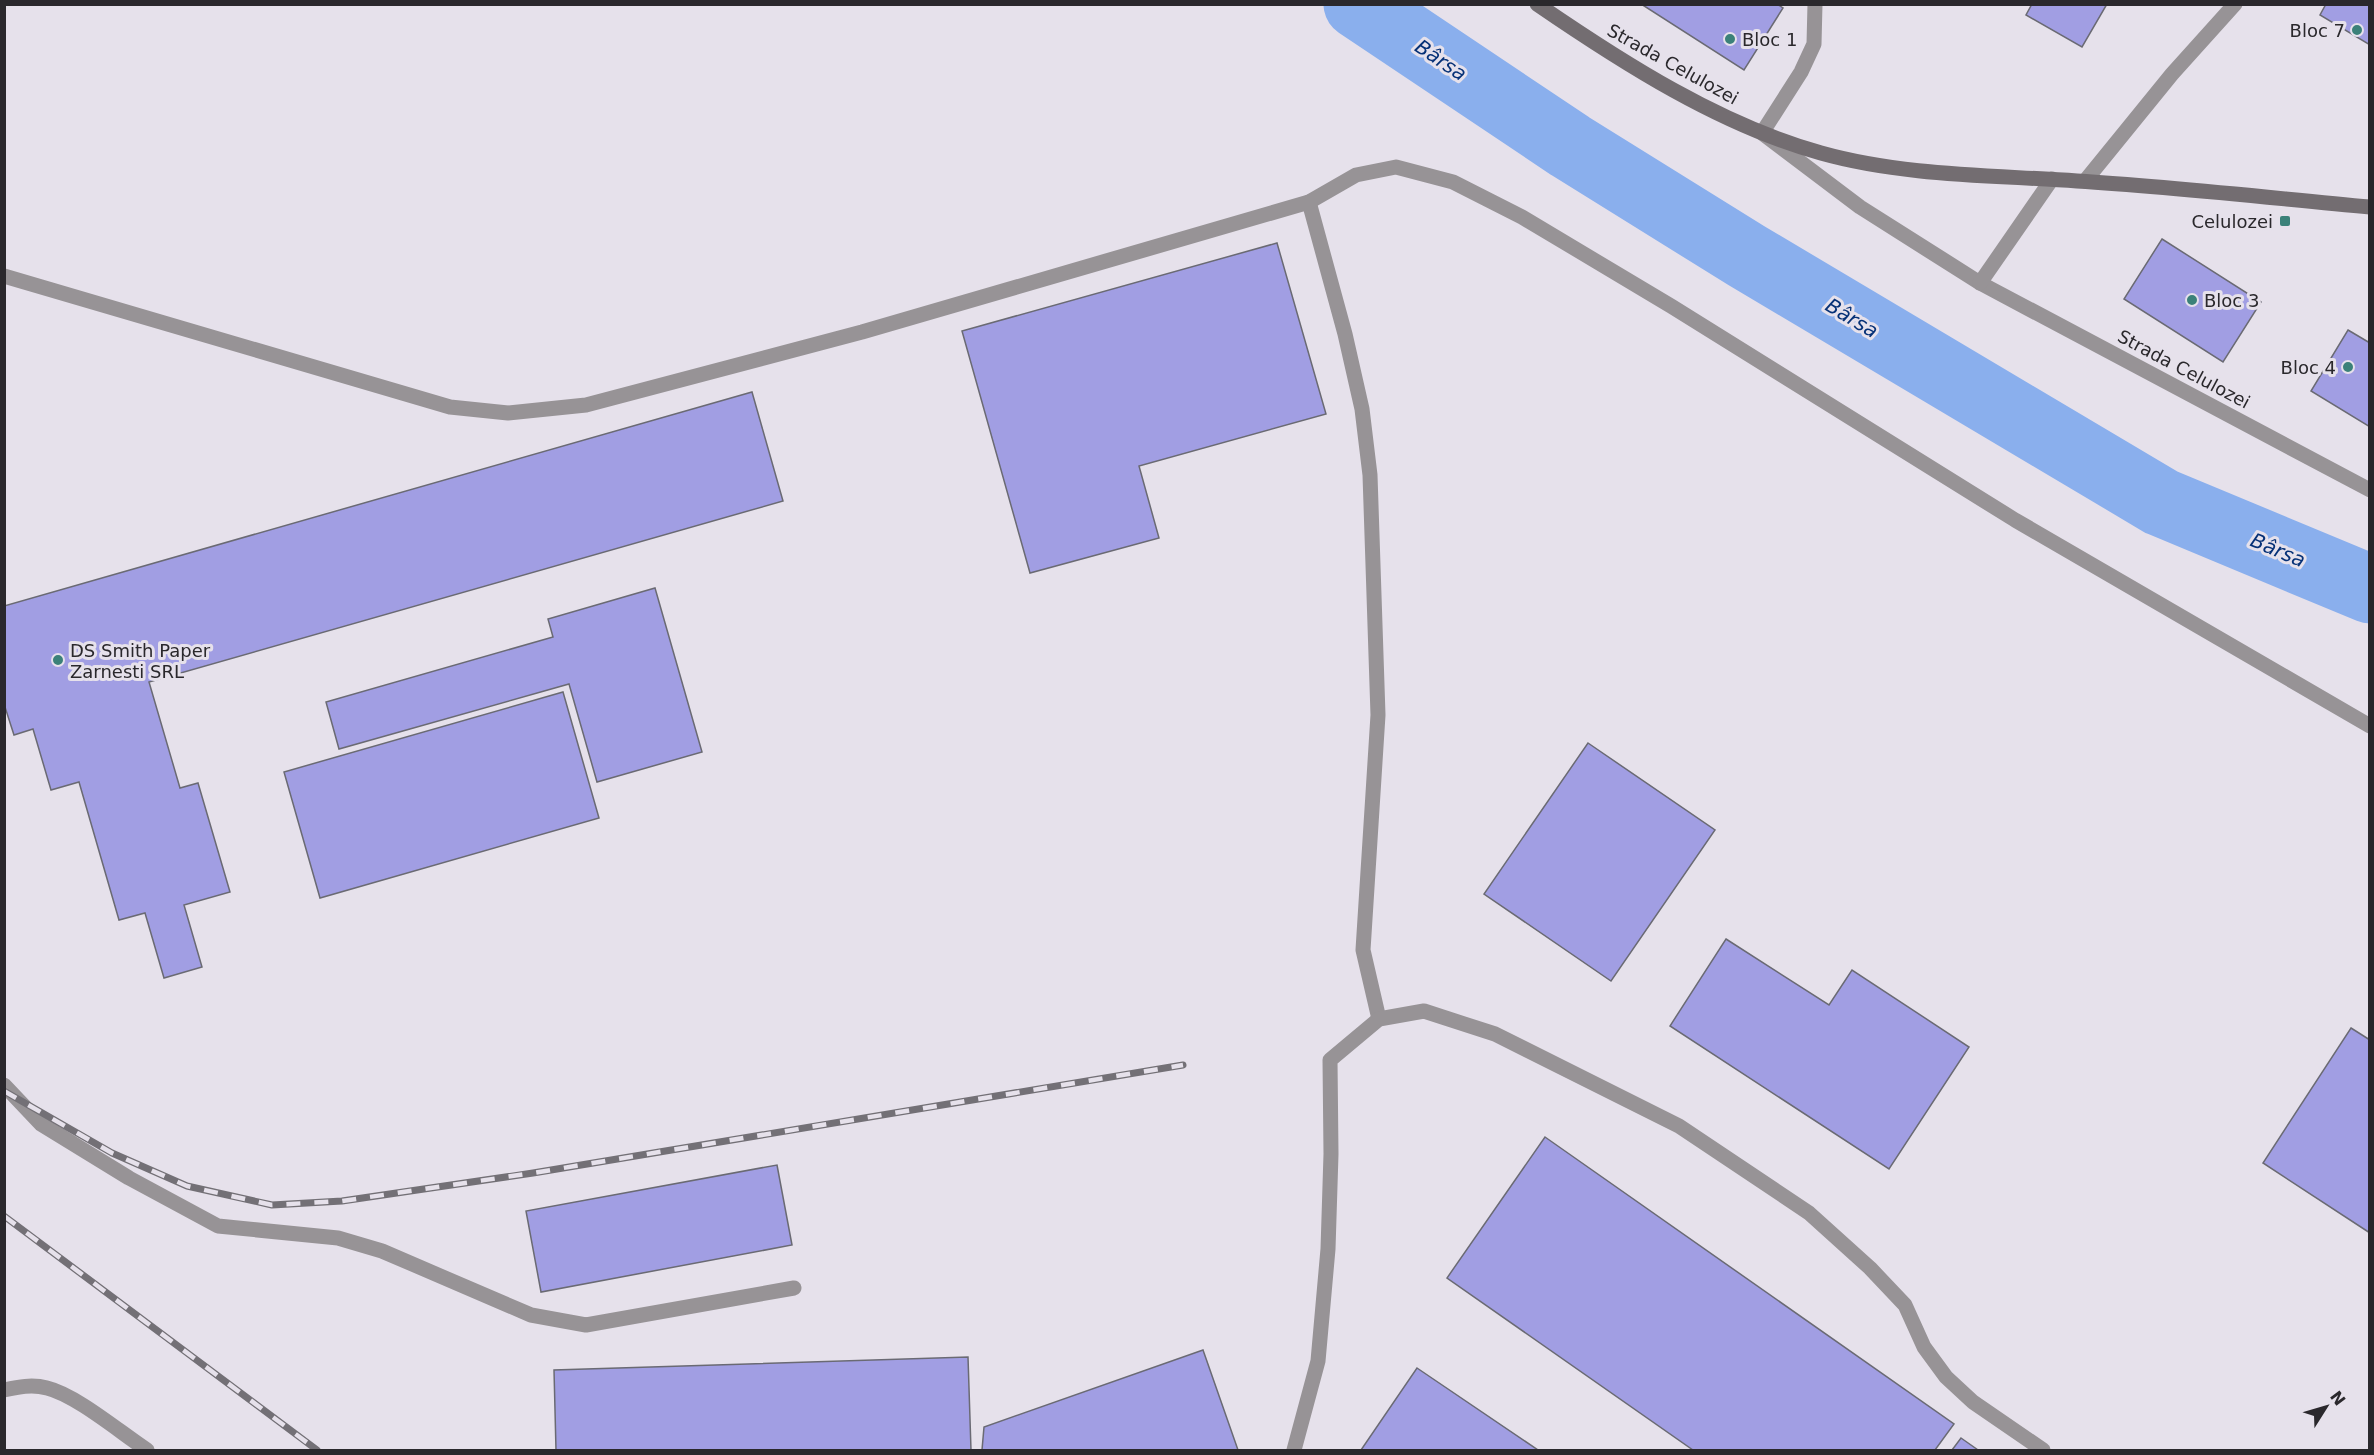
<svg xmlns="http://www.w3.org/2000/svg" width="2374" height="1455" viewBox="0 0 2374 1455" font-family="'DejaVu Sans',sans-serif">
	<rect width="100%" height="100%" fill="#e6e1eb"/>
	<g fill="none" stroke-linecap="round" stroke-linejoin="round">
		<path stroke="#8aafed" stroke-width="69" d="M 1358,4 L 1570,146 L 1747,256 L 2161,502 L 2370,589"/>
	</g>
	<g fill="#a19ee3" stroke="#6a6a73" stroke-width="1.5">
		<path d="M 1641,4 L 1777,4 L 1783,8 L 1744,70 Z"/>
		<path d="M 2032,4 L 2107,4 L 2082,47 L 2026,15 Z"/>
		<path d="M 2326,4 L 2370,4 L 2370,45 L 2320,15 Z"/>
		<path d="M 2162,239 L 2261,302 L 2223,362 L 2124,299 Z"/>
		<path d="M 1277,243 L 1326,414 L 1139,466 L 1159,538 L 1030,573 L 962,331 Z"/>
		<path d="M 2348,330 L 2370,343 L 2370,427 L 2311,391 Z"/>
		<path d="M 752,392 L 783,501 L 149,682 L 180,788 L 198,783 L 230,892 L 184,905 L 202,967 L 164,978 L 145,913 L 119,920 L 79,782 L 51,790 L 33,729 L 14,735 L 4,704 L 4,606 Z"/>
		<path d="M 655,588 L 702,752 L 597,782 L 569,684 L 339,749 L 326,702 L 553,637 L 548,619 Z"/>
		<path d="M 563,692 L 599,818 L 320,898 L 284,772 Z"/>
		<path d="M 1588,743 L 1715,830 L 1611,981 L 1484,894 Z"/>
		<path d="M 1726,939 L 1829,1005 L 1852,970 L 1969,1047 L 1889,1169 L 1670,1026 Z"/>
		<path d="M 2351,1028 L 2370,1040 L 2370,1233 L 2263,1163 Z"/>
		<path d="M 1545,1137 L 1954,1424 L 1935,1450 L 1693,1450 L 1447,1278 Z"/>
		<path d="M 777,1165 L 792,1245 L 541,1292 L 526,1211 Z"/>
		<path d="M 1203,1350 L 1238,1450 L 982,1450 L 984,1427 Z"/>
		<path d="M 968,1357 L 971,1450 L 556,1450 L 554,1370 Z"/>
		<path d="M 1417,1368 L 1538,1450 L 1361,1450 Z"/>
		<path d="M 1961,1438 L 1978,1450 L 1952,1450 Z"/>
	</g>
	<g fill="none" stroke-linecap="round" stroke-linejoin="round">
		<g stroke="#979396" stroke-width="15">
			<path d="M 1309,202 L 1345,334 L 1362,409 L 1370,475 L 1378,715 L 1363,950 L 1379,1019"/>
			<path d="M 4,276 L 450,407 L 508,413 L 586,405 L 862,332 L 1309,202 L 1356,175 L 1396,167 L 1453,182 L 1522,217 L 1671,306 L 2015,520 L 2370,726"/>
			<path d="M 4,1085 L 41,1124 L 129,1178 L 218,1226 L 338,1238 L 382,1251 L 531,1315 L 586,1325 L 794,1288"/>
			<path d="M 4,1390 C 18,1387 32,1384 47,1388 C 76,1395 121,1433 147,1450"/>
			<path d="M 1294,1450 L 1318,1361 L 1328,1249 L 1331,1154 L 1330,1060 L 1379,1019 L 1424,1011 L 1495,1034 L 1679,1126 L 1809,1213 L 1870,1268 L 1905,1305 L 1924,1347 L 1946,1377 L 1973,1402 L 2043,1450"/>
		</g>
		<g stroke="#979396" stroke-width="15">
			<path d="M 1815,4 L 1814,44 L 1801,72 L 1762,133 L 1860,207 L 1980,283 L 2370,490"/>
			<path d="M 2085,181 L 2172,74 L 2235,4"/>
			<path d="M 1980,283 L 2052,179"/>
		</g>
		<path stroke="#736d71" stroke-width="15" d="M 1537,4 C 1623,63 1720,125 1821,153 C 1903,176 1992,175 2077,181 C 2174,187 2272,198 2370,207"/>
		<g stroke="#737076" stroke-width="7">
			<g id="rail">
				<path d="M 4,1091 L 112,1153 L 187,1186 L 272,1205 L 342,1201 L 533,1173 L 1183,1065"/>
				<path d="M 4,1216 L 317,1450"/>
			</g>
		</g>
		<use href="#rail" stroke="#e6e1eb" stroke-width="4.5" stroke-dasharray="14" stroke-linecap="butt"/>
	</g>
	<g fill="#3b8179" stroke="#e6e1eb" stroke-width="2">
		<circle cx="2357" cy="30" r="6"/>
		<circle cx="1730" cy="39" r="6"/>
		<rect x="2279" y="215" width="12" height="12" rx="3"/>
		<circle cx="2192" cy="300" r="6"/>
		<circle cx="2348" cy="367" r="6"/>
		<circle cx="58" cy="660" r="6"/>
	</g>
	<g text-anchor="middle" dominant-baseline="central" stroke-width="6" stroke-linejoin="round" paint-order="stroke">
		<g font-size="18" fill="#2a282c" stroke="#e6e1eb" text-anchor="end">
			<text x="2345" y="30">Bloc 7</text>
			<text x="1742" y="39" text-anchor="start">Bloc 1</text>
			<text x="2273" y="221">Celulozei</text>
			<text x="2204" y="300" text-anchor="start">Bloc 3</text>
			<text x="2336" y="367">Bloc 4</text>
			<text x="70" y="650" text-anchor="start">DS Smith Paper<tspan x="70" dy="21">Zarnesti SRL</tspan></text>
		</g>
		<g font-size="18" fill="#2a282c" stroke="#e6e1eb">
			<text transform="translate(1673 64) rotate(29)">Strada Celulozei</text>
			<text transform="translate(2184 369) rotate(28)">Strada Celulozei</text>
		</g>
		<g font-size="20" font-style="italic" fill="#063177" stroke="#e6e1eb">
			<text transform="translate(1441 60) rotate(34)">Bârsa</text>
			<text transform="translate(1852 318) rotate(31)">Bârsa</text>
			<text transform="translate(2278 550) rotate(23)">Bârsa</text>
		</g>
	</g>
	<rect width="2374" height="1455" fill="none" stroke="#2a282c" stroke-width="12"/>
	<g transform="translate(2326 1407) rotate(53)" stroke="#e6e1eb" stroke-width="4.5" paint-order="stroke">
	<path d="M0-4.5L10 22L0 15L-10 22Z" fill="#2a282c"/>
	<text y="-9" font-size="16" font-weight="bold" text-anchor="middle" fill="#2a282c">N</text>
	</g>
</svg>
